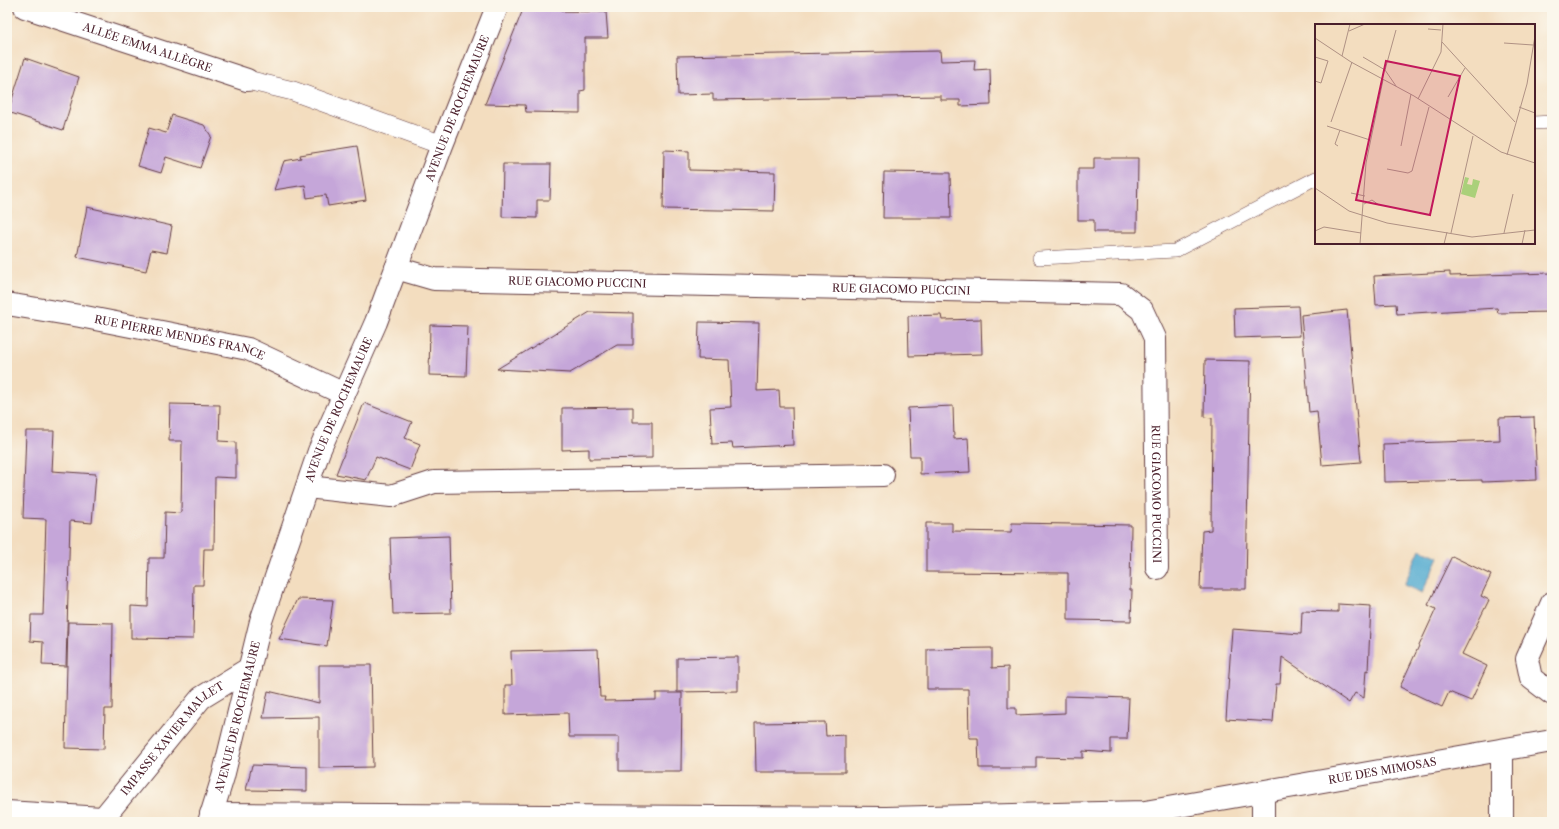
<svg xmlns="http://www.w3.org/2000/svg" width="1559" height="829" viewBox="0 0 1559 829" font-family="'Libre Caslon Text',serif">
	<rect width="100%" height="100%" fill="#fbf7ec"/>
	<filter id="ink" filterUnits="userSpaceOnUse"><feTurbulence type="fractalNoise" baseFrequency=".025" numOctaves="2"/><feDisplacementMap in="SourceGraphic" scale="8" xChannelSelector="R" yChannelSelector="G"/><feConvolveMatrix kernelMatrix="1 2 1 2 8 2 1 2 1" color-interpolation-filters="sRGB"/></filter>
	<filter id="wash" filterUnits="userSpaceOnUse"><feTurbulence type="fractalNoise" baseFrequency=".012" numOctaves="4" result="noise"/><feDisplacementMap in="SourceGraphic" scale="16" xChannelSelector="R" yChannelSelector="G"/><feGaussianBlur stdDeviation="0.9" result="paint"/><feColorMatrix in="noise" values="0 0 0 0 0 0 0 0 0 0 0 0 0 0 0 0 0 1.4 0 .05"/><feComposite in="paint" operator="in"/></filter>
	<g filter="url(#wash)">
		<rect width="100%" height="100%" fill="#f3ddbf"/>
		<path fill="#53abd0" stroke="#4e657e" d="M 1420,549 L 1439,557 L 1422,593 L 1404,585 Z"/>
		<g id="blocks">
			<g fill="#c5a6d9">
				<path d="M 524,7 L 564,7 L 562,11 L 606,12 L 608,38 L 585,38 L 585,90 L 580,91 L 580,113 L 526,112 L 525,105 L 485,104 Z"/>
				<path d="M 940,51 L 941,61 L 975,60 L 974,70 L 990,69 L 991,105 L 960,106 L 960,100 L 941,100 L 941,96 L 713,100 L 713,94 L 678,95 L 677,56 Z"/>
				<path d="M 25,58 L 79,77 L 63,130 L 8,112 Z"/>
				<path d="M 172,115 L 204,125 L 211,136 L 200,168 L 166,157 L 161,173 L 138,166 L 149,128 L 166,133 Z"/>
				<path d="M 357,146 L 366,200 L 328,206 L 326,195 L 307,198 L 305,185 L 274,190 L 284,161 L 301,158 L 300,155 Z"/>
				<path d="M 664,150 L 689,151 L 689,170 L 775,172 L 774,211 L 663,209 Z"/>
				<path d="M 1094,158 L 1138,158 L 1137,232 L 1094,232 L 1094,220 L 1078,220 L 1078,169 L 1094,169 Z"/>
				<path d="M 503,164 L 551,164 L 550,200 L 537,200 L 537,218 L 502,217 Z"/>
				<path d="M 884,172 L 950,173 L 951,218 L 883,218 Z"/>
				<path d="M 87,207 L 172,226 L 167,253 L 151,250 L 146,271 L 77,257 Z"/>
				<path d="M 1450,272 L 1450,276 L 1552,273 L 1552,312 L 1498,313 L 1497,308 L 1397,314 L 1396,304 L 1376,305 L 1374,276 Z"/>
				<path d="M 1298,306 L 1300,336 L 1235,338 L 1234,308 Z"/>
				<path d="M 1347,310 L 1361,462 L 1322,465 L 1317,411 L 1309,412 L 1301,315 Z"/>
				<path d="M 590,312 L 633,313 L 633,345 L 617,345 L 570,373 L 497,369 Z"/>
				<path d="M 941,315 L 942,320 L 981,319 L 982,354 L 909,356 L 908,316 Z"/>
				<path d="M 699,322 L 759,323 L 757,391 L 779,390 L 780,407 L 792,407 L 793,445 L 733,448 L 732,443 L 712,444 L 710,408 L 731,407 L 729,360 L 698,359 Z"/>
				<path d="M 430,325 L 468,326 L 466,376 L 429,375 Z"/>
				<path d="M 1205,360 L 1250,361 L 1246,589 L 1200,589 L 1202,531 L 1211,530 L 1212,418 L 1204,417 Z"/>
				<path d="M 364,403 L 412,422 L 405,438 L 420,444 L 410,470 L 376,457 L 366,480 L 336,474 Z"/>
				<path d="M 170,404 L 220,405 L 219,441 L 236,442 L 236,478 L 215,477 L 214,549 L 204,549 L 203,585 L 194,585 L 193,639 L 131,638 L 131,606 L 148,607 L 149,558 L 164,558 L 165,512 L 181,513 L 182,441 L 169,441 Z"/>
				<path d="M 953,406 L 954,439 L 968,438 L 970,472 L 920,474 L 920,456 L 910,456 L 908,408 Z"/>
				<path d="M 633,407 L 633,422 L 652,422 L 652,458 L 589,459 L 589,449 L 562,450 L 562,408 Z"/>
				<path d="M 1534,417 L 1537,480 L 1482,482 L 1482,480 L 1384,482 L 1383,444 L 1500,440 L 1499,418 Z"/>
				<path d="M 26,431 L 54,431 L 52,471 L 96,474 L 92,523 L 70,521 L 66,666 L 42,665 L 43,642 L 30,641 L 31,615 L 43,615 L 46,519 L 23,518 Z"/>
				<path d="M 926,523 L 952,523 L 952,531 L 1011,532 L 1012,523 L 1131,525 L 1130,590 L 1132,590 L 1131,621 L 1068,620 L 1068,573 L 926,572 Z"/>
				<path d="M 449,536 L 451,613 L 393,614 L 390,538 Z"/>
				<path d="M 1452,556 L 1491,575 L 1481,596 L 1489,600 L 1462,654 L 1487,666 L 1471,701 L 1449,692 L 1442,707 L 1400,687 L 1436,609 L 1428,605 Z"/>
				<path d="M 298,599 L 333,600 L 327,646 L 279,639 Z"/>
				<path d="M 1338,604 L 1371,606 L 1368,671 L 1366,670 L 1364,698 L 1355,693 L 1349,703 L 1282,657 L 1280,684 L 1276,684 L 1273,722 L 1226,719 L 1232,629 L 1301,634 L 1302,611 L 1338,612 Z"/>
				<path d="M 68,622 L 113,623 L 112,709 L 105,709 L 104,749 L 65,748 Z"/>
				<path d="M 992,648 L 992,668 L 1008,667 L 1008,708 L 1016,708 L 1016,715 L 1065,713 L 1065,696 L 1129,698 L 1127,739 L 1111,739 L 1111,753 L 1083,751 L 1083,758 L 1036,757 L 1036,768 L 979,768 L 978,738 L 969,738 L 968,689 L 927,689 L 927,649 Z"/>
				<path d="M 598,649 L 600,697 L 605,697 L 604,701 L 656,700 L 656,693 L 682,693 L 681,771 L 619,771 L 619,737 L 569,737 L 568,713 L 505,715 L 505,685 L 512,685 L 511,651 Z"/>
				<path d="M 738,657 L 738,691 L 677,692 L 677,658 Z"/>
				<path d="M 319,665 L 371,665 L 373,767 L 319,768 L 319,717 L 263,718 L 268,691 L 319,703 Z"/>
				<path d="M 825,722 L 826,736 L 845,735 L 845,772 L 756,772 L 755,723 Z"/>
				<path d="M 252,765 L 307,767 L 307,791 L 246,790 Z"/>
			</g>
		</g>
	</g>
	<g filter="url(#ink)">
		<use href="#blocks" fill-opacity="0" stroke="#633c41" stroke-width="1"/>
		<g fill="none" stroke-linecap="round" stroke-linejoin="round">
			<g stroke="#633c41" stroke-width="14">
				<g id="service">
					<path d="M 1534,123 L 1552,122"/>
					<path d="M 1039,258 L 1175,251 L 1316,178"/>
				</g>
			</g>
			<g stroke="#633c41" stroke-width="20">
				<path id="pedestrian" d="M 247,80 L 293,91 L 442,145"/>
			</g>
			<g stroke="#633c41" stroke-width="24">
				<g id="minor">
					<path id="s1" d="M 25,7 L 247,80"/>
					<path id="s2" d="M 396,268 L 434,279 L 1121,294 L 1142,310 L 1155,338 L 1157,568"/>
					<path id="s3" d="M 7,304 L 80,316 L 248,349 L 344,394"/>
					<path d="M 307,487 L 391,496 L 434,482 L 883,475"/>
					<path d="M 1552,603 L 1527,659 L 1531,678 L 1552,694"/>
					<path d="M 7,812 L 102,818"/>
					<path id="s4" d="M 211,814 L 886,818 L 1145,812 L 1552,741"/>
					<path id="s5" d="M 100,822 L 201,698 L 250,668"/>
					<path d="M 1263,822 L 1263,792"/>
					<path d="M 1502,822 L 1502,750"/>
				</g>
			</g>
			<g stroke="#633c41" stroke-width="24">
				<g id="tertiary">
					<path id="s6" d="M 209,822 L 223,777 L 261,621 L 319,451 L 376,322 L 442,145 L 497,7"/>
				</g>
			</g>
			<use href="#service" stroke="#fff" stroke-width="13"/>
			<use href="#pedestrian" stroke="#fff" stroke-width="19"/>
			<use href="#minor" stroke="#fff" stroke-width="22"/>
			<use href="#tertiary" stroke="#fff" stroke-width="22"/>
		</g>
	</g>
	<g text-anchor="middle" dominant-baseline="central" stroke-width="3.5" stroke-linejoin="round" paint-order="stroke">
		<g font-size="11" fill="#4a1f2b" stroke="#fbf7ec">
			<text stroke="none"><textPath href="#s1" startOffset="129">ALLÉE EMMA ALLÈGRE</textPath></text>
			<text stroke="none"><textPath href="#s6" startOffset="757">AVENUE DE ROCHEMAURE</textPath></text>
			<text stroke="none"><textPath href="#s2" startOffset="183">RUE GIACOMO PUCCINI</textPath></text>
			<text stroke="none"><textPath href="#s2" startOffset="507">RUE GIACOMO PUCCINI</textPath></text>
			<text stroke="none"><textPath href="#s3" startOffset="176">RUE PIERRE MENDÉS FRANCE</textPath></text>
			<text stroke="none"><textPath href="#s6" startOffset="433">AVENUE DE ROCHEMAURE</textPath></text>
			<text stroke="none"><textPath href="#s2" startOffset="940">RUE GIACOMO PUCCINI</textPath></text>
			<text stroke="none"><textPath href="#s6" startOffset="109">AVENUE DE ROCHEMAURE</textPath></text>
			<text stroke="none"><textPath href="#s5" startOffset="111">IMPASSE XAVIER MALLET</textPath></text>
			<text stroke="none"><textPath href="#s4" startOffset="1175">RUE DES MIMOSAS</textPath></text>
		</g>
	</g>
	<g transform="translate(1315 24)">
		<rect width="220" height="220" fill="#f3ddbf"/>
		<path d="M 150,153 L 154,154 L 152,160 L 157,161 L 158,155 L 165,157 L 160,174 L 146,170 Z" fill="#aad07a"/>
		<path fill="none" stroke="#af9184" stroke-width="1" d="M 113,5 L 126,6M 34,7 L 50,0M 0,14 L 36,38 L 99,72 L 186,128 L 220,139M 127,18 L 200,98M 189,19 L 218,21M 27,32 L 35,0M 0,33 L 13,37 L 6,59 L 0,57M 48,33 L 70,46 L 81,62M 70,46 L 81,6M 133,73 L 150,44M 103,75 L 126,28 L 128,0M 204,83 L 220,89M 16,98 L 37,38M 12,102 L 55,116M 23,122 L 20,120 L 25,106M 86,122 L 96,70M 192,131 L 212,60 L 220,12M 72,145 L 93,149 L 97,147 L 114,83M 0,164 L 34,187 L 72,199 L 157,213 L 220,206M 36,169 L 50,172M 49,180 L 57,176 L 64,181M 0,207 L 9,203 L 46,209M 136,209 L 158,112M 189,209 L 198,170M 45,220 L 51,139 L 68,56M 129,220 L 132,208M 207,220 L 210,206"/>
		<path fill="#c2185b" fill-opacity="0.15" stroke="#c2185b" stroke-width="2" d="M 71,37 L 145,52 L 115,191 L 41,176 Z"/>
		<rect width="220" height="220" fill="none" stroke="#4a1f2b" stroke-width="2"/>
	</g>
	<rect width="1559" height="829" fill="none" stroke="#fbf7ec" stroke-width="24"/>
</svg>
